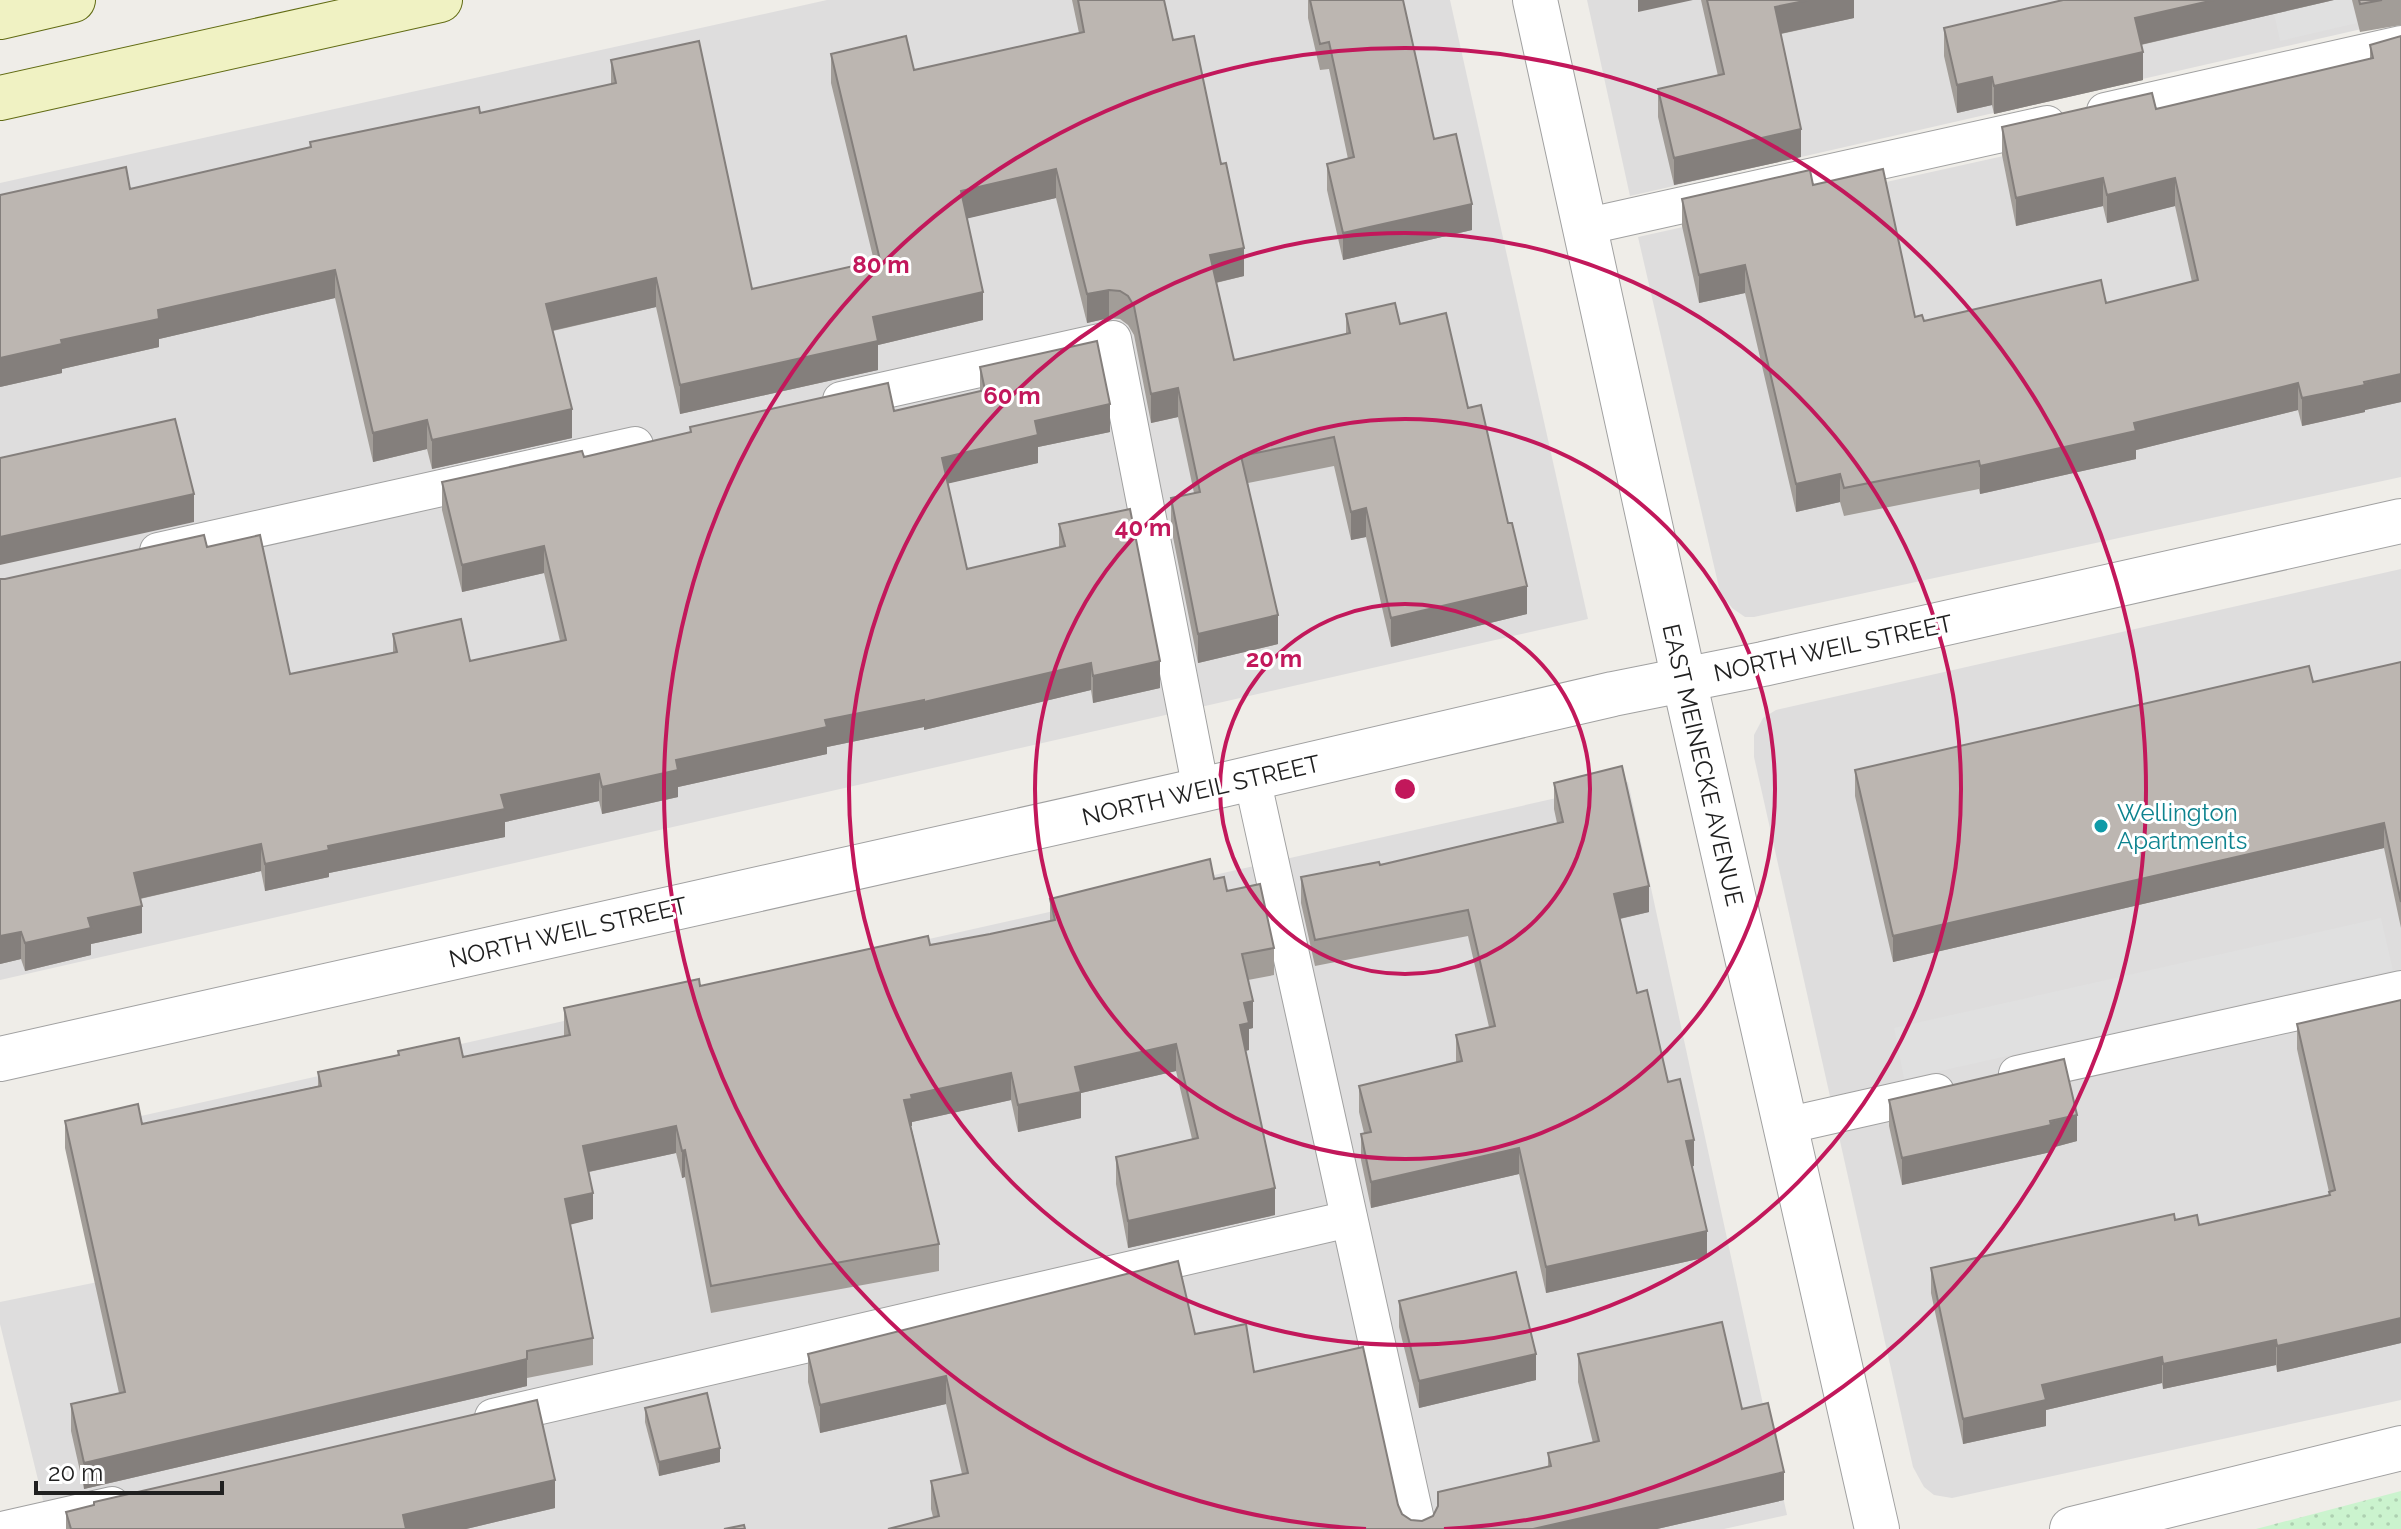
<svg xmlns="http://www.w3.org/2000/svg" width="2401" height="1529" viewBox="0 0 2401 1529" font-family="Raleway,sans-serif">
	<defs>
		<pattern id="park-dots" width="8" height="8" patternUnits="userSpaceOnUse" patternTransform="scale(2)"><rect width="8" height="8" fill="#cbf3ce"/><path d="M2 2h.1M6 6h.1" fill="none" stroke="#aed0b1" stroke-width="1.8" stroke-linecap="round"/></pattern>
	</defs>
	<rect width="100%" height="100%" fill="#efede8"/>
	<g fill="#dedddd">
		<path d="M 827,0 L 1450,0 L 1588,619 L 0,980 L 0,183 Z"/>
		<path d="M 1587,0 L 2401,0 L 2401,20 L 1630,196 Z"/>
		<path d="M 2401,68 L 2401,477 L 1754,617 L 1745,617 L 1732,608 L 1720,592 L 1638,237 Z"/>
		<path d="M 2401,569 L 2401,1400 L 1952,1498 L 1934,1495 L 1924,1487 L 1913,1467 L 1754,757 L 1754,735 L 1763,718 L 1776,710 Z"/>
		<path d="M 1628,782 L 1787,1515 L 1724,1529 L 50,1529 L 0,1324 L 0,1302 L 171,1267 L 141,1116 Z"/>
	</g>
	<path fill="url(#park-dots)" d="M 2401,1491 L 2401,1529 L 2256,1529 Z"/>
	<g fill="#e0e0e0">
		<path d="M 2271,0 L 2352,0 L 2357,23 L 2280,41 Z"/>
		<path d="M 2381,918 L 2393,970 L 1904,1079 L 1894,1028 Z"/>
	</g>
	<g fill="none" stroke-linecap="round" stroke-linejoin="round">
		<g stroke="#a1a1a1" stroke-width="38">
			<g id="service">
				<path d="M 2105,111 L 2401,44"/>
				<path d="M 1584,227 L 2047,124"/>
				<path d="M 841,400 L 1113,339 L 1201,790"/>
				<path d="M 158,551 L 635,445"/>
				<path d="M 1252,778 L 1418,1529"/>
				<path d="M 2017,1074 L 2401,989"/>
				<path d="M 1785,1126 L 1936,1092"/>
				<path d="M 493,1417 L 1349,1219"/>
				<path d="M 6,1529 L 112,1505"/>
			</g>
		</g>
		<g stroke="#a1a1a1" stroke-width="46">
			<g id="minor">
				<path d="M 1535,0 L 1684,680 L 1877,1529"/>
				<path d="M 0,1059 L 1201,790 L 1613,694 L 1763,664 L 2401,521"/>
				<path d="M 2072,1529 L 2401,1448"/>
			</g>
		</g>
		<g stroke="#616b13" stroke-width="46">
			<g id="secondary">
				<path d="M 0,17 L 73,0"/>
				<path d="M 0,98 L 440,0"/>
			</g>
		</g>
		<use href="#service" stroke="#fff" stroke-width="36"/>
		<use href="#minor" stroke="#fff" stroke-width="44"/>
		<use href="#secondary" stroke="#f0f2c3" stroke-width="44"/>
	</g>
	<g fill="#a29d98">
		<path d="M 1072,0 L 1164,0 L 1173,40 L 1244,276 L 1216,283 L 1234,360 L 1346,334 L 1346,314 L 1400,324 L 1468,408 L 1527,614 L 1391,647 L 1366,537 L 1351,540 L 1334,466 L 1248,483 L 1278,644 L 1198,663 L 1171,527 L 1171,498 L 1194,493 L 1178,417 L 1151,423 L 1134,335 L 1128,325 L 1120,319 L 1109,318 L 1087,323 L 1056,198 L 967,218 L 983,320 L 878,345 L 878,370 L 680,414 L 656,307 L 553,331 L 572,438 L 432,469 L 427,449 L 373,462 L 335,298 L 159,339 L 159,347 L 62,369 L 62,373 L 0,387 L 130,189 L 310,148 L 310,142 L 480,113 L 611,84 L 611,60 L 752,289 L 874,261 L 831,83 L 831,54 L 914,70 L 1079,33 Z"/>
		<path d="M 1308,0 L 1403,0 L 1434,139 L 1472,230 L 1343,260 L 1327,190 L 1327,164 L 1348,159 L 1329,69 L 1320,70 L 1308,18 Z"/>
		<path d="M 1701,0 L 1854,0 L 1854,18 L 1781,34 L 1801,157 L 1674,185 L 1658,117 L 1658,89 L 1718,76 Z"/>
		<path d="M 2334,0 L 2141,45 L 2143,80 L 1994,114 L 1992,105 L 1957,113 L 1944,56 L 1944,28 Z"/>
		<path d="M 2352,0 L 2401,0 L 2401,25 L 2360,32 Z"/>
		<path d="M 2401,36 L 2401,402 L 2365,410 L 2365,412 L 2302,426 L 2298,410 L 2136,450 L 2136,459 L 1980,494 L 1979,489 L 1844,516 L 1840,502 L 1796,512 L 1745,293 L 1699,303 L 1682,226 L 1682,199 L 1813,185 L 1915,317 L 1924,321 L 2106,303 L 2192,282 L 2175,206 L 2107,223 L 2103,206 L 2016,226 L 2002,155 L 2002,127 L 2156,109 L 2370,59 L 2370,45 Z"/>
		<path d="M 980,367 L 1110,432 L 1038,447 L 1038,463 L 948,483 L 967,569 L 1059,547 L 1059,524 L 1160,688 L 1093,703 L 1091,690 L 924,730 L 924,727 L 827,747 L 827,754 L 678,787 L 678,797 L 602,814 L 599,801 L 505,822 L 505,837 L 329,873 L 329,877 L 265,891 L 261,871 L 140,899 L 142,933 L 91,944 L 91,955 L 25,971 L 21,959 L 0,964 L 0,579 L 5,579 L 207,547 L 290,674 L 393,653 L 393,634 L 470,661 L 560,641 L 544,573 L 462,592 L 442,510 L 442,482 L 584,457 L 690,432 L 690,427 L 894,411 L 980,391 Z"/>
		<path d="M 2401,662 L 2401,928 L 2384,848 L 1893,962 L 1855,796 L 1855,770 L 2313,682 Z"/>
		<path d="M 1554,783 L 1649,912 L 1620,919 L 1637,993 L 1668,1082 L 1694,1166 L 1692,1166 L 1707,1257 L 1546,1293 L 1519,1174 L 1371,1208 L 1361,1160 L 1361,1134 L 1364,1133 L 1359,1112 L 1359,1086 L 1456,1063 L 1456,1035 L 1489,1027 L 1468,936 L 1315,966 L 1301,903 L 1301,877 L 1380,865 L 1557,823 L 1554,809 Z"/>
		<path d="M 1214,879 L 1227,891 L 1274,948 L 1274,975 L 1248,980 L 1253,1028 L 1249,1029 L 1249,1050 L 1245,1051 L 1275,1215 L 1128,1248 L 1116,1184 L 1116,1157 L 1192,1139 L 1176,1071 L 1081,1093 L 1081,1118 L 1018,1132 L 1011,1100 L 912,1122 L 912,1126 L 911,1126 L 939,1244 L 939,1271 L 711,1313 L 685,1177 L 682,1178 L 676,1153 L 589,1172 L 593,1219 L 570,1224 L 593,1338 L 593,1365 L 527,1378 L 527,1386 L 84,1489 L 71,1431 L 71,1404 L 119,1393 L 65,1148 L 65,1121 L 142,1124 L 318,1086 L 318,1072 L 398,1055 L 398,1051 L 463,1057 L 564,1036 L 564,1008 L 700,986 L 990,934 L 1050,921 L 1050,899 Z"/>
		<path d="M 2401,1000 L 2401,1343 L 2277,1372 L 2276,1365 L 2163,1389 L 2162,1383 L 2046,1410 L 2046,1426 L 1963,1444 L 1931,1293 L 1931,1268 L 2175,1220 L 2199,1225 L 2329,1195 L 2329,1192 L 2297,1049 L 2297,1024 Z"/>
		<path d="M 1889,1100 L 2077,1141 L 2051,1148 L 2051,1152 L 1902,1185 L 1889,1126 Z"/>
		<path d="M 1399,1301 L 1536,1380 L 1419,1408 L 1399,1327 Z"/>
		<path d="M 1195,1334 L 1254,1372 L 1398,1505 L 1402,1514 L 1411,1520 L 1422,1521 L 1548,1467 L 1548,1453 L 1593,1443 L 1578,1382 L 1578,1354 L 1742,1409 L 1784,1500 L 1657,1529 L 888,1529 L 933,1517 L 931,1509 L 931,1481 L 962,1474 L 946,1404 L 820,1433 L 808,1382 L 808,1354 Z"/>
		<path d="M 645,1408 L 720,1462 L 659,1476 L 645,1422 Z"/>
		<path d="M 555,1508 L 466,1529 L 66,1529 L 66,1512 Z"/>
	</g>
	<g fill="#847f7c">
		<path d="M 1638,0 L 1693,0 L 1638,12 Z"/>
		<path d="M 1809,0 L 1854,0 L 1854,18 L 1775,35 L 1775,7 Z"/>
		<path d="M 2214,0 L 2334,0 L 2135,46 L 2135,18 Z"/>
		<path d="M 2143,52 L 2143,80 L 1994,114 L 1994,86 Z"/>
		<path d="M 1992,77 L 1992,105 L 1957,113 L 1957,85 Z"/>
		<path d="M 1801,129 L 1801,157 L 1674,185 L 1674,158 Z"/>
		<path d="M 1056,169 L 1056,198 L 961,220 L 961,191 Z"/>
		<path d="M 2103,178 L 2103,206 L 2016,226 L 2016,198 Z"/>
		<path d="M 2175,178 L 2175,206 L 2107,223 L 2107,195 Z"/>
		<path d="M 1472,204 L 1472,230 L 1343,260 L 1343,233 Z"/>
		<path d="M 1244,248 L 1244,276 L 1210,284 L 1210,255 Z"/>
		<path d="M 1745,265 L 1745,293 L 1699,303 L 1699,275 Z"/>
		<path d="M 335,270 L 335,298 L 159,339 L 159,347 L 62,369 L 62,373 L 0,387 L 0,358 L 158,310 Z"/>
		<path d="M 656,278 L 656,307 L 546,332 L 546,304 Z"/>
		<path d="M 1109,290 L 1109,318 L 1087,323 L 1087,294 Z"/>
		<path d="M 983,292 L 983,320 L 878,345 L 878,370 L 680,414 L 680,385 L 873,317 Z"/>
		<path d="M 2401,374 L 2401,402 L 2365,410 L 2365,412 L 2302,426 L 2302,398 Z"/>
		<path d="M 2298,383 L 2298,410 L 2136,450 L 2136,459 L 1980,494 L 1980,466 L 2134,423 Z"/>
		<path d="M 1178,388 L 1178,417 L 1151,423 L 1151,394 Z"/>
		<path d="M 1110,404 L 1110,432 L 1038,447 L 1038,463 L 942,485 L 942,458 L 1035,421 Z"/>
		<path d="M 572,409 L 572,438 L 432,469 L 432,440 Z"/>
		<path d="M 427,420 L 427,449 L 373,462 L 373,433 Z"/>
		<path d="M 1840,474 L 1840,502 L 1796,512 L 1796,484 Z"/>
		<path d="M 194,494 L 194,522 L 0,565 L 0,537 Z"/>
		<path d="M 1366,508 L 1366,537 L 1351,540 L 1351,512 Z"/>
		<path d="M 544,546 L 544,573 L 462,592 L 462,565 Z"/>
		<path d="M 1527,586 L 1527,614 L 1391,647 L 1391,618 Z"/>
		<path d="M 1278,615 L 1278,644 L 1198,663 L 1198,634 Z"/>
		<path d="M 1160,661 L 1160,688 L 1093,703 L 1093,676 Z"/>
		<path d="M 1091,663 L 1091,690 L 924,730 L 924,702 Z"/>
		<path d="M 924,700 L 924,727 L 827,747 L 827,754 L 678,787 L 678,797 L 602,814 L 602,787 L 676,760 L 825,720 Z"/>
		<path d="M 599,774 L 599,801 L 505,822 L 505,837 L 329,873 L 329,877 L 265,891 L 265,864 L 501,795 Z"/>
		<path d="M 2384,823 L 2384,848 L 1893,962 L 1893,936 Z"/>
		<path d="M 261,844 L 261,871 L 134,900 L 134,873 Z"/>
		<path d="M 1649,886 L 1649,912 L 1614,920 L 1614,894 Z"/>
		<path d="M 142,906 L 142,933 L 91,944 L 91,955 L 25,971 L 25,943 L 88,918 Z"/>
		<path d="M 21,932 L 21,959 L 0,964 L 0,936 Z"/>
		<path d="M 1253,1001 L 1253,1028 L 1249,1029 L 1249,1050 L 1240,1052 L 1240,1025 L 1244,1003 Z"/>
		<path d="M 1176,1044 L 1176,1071 L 1081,1093 L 1081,1118 L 1018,1132 L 1018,1105 L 1075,1067 Z"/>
		<path d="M 1011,1073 L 1011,1100 L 912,1122 L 912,1126 L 904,1127 L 904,1100 L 911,1095 Z"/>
		<path d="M 2077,1115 L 2077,1141 L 2051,1148 L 2051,1152 L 1902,1185 L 1902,1158 Z"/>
		<path d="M 676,1126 L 676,1153 L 583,1173 L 583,1146 Z"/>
		<path d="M 1694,1140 L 1694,1166 L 1686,1168 L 1686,1141 Z"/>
		<path d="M 1519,1148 L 1519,1174 L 1371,1208 L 1371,1182 Z"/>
		<path d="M 685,1150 L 685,1177 L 682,1178 L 682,1151 Z"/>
		<path d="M 1275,1188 L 1275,1215 L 1128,1248 L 1128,1221 Z"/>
		<path d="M 593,1193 L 593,1219 L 565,1226 L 565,1199 Z"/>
		<path d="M 1707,1231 L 1707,1257 L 1546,1293 L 1546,1267 Z"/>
		<path d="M 2401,1318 L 2401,1343 L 2277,1372 L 2277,1346 Z"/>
		<path d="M 2276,1340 L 2276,1365 L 2163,1389 L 2163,1364 Z"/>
		<path d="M 527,1351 L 527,1386 L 84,1489 L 84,1463 Z"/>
		<path d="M 1536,1354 L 1536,1380 L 1419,1408 L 1419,1381 Z"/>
		<path d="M 2162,1357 L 2162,1383 L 2046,1410 L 2046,1426 L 1963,1444 L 1963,1419 L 2042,1385 Z"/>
		<path d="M 946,1376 L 946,1404 L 820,1433 L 820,1405 Z"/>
		<path d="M 720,1448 L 720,1462 L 659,1476 L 659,1462 Z"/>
		<path d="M 1784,1472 L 1784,1500 L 1657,1529 L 1533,1529 Z"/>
		<path d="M 555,1480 L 555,1508 L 466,1529 L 403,1529 L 403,1515 Z"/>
	</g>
	<g fill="#bcb6b1" stroke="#847f7c" stroke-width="2">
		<path d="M 1078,0 L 1164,0 L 1173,40 L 1194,36 L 1221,164 L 1226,163 L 1244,248 L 1210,255 L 1234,360 L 1350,333 L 1346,314 L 1395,303 L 1400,324 L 1446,313 L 1468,408 L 1481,405 L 1508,523 L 1512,523 L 1527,586 L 1391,618 L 1366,508 L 1351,512 L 1334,437 L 1241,456 L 1278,615 L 1198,634 L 1171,498 L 1200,492 L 1178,388 L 1151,394 L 1134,306 L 1128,296 L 1120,291 L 1109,290 L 1087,294 L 1056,169 L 961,191 L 983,292 L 873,317 L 878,341 L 680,385 L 656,278 L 546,304 L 572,409 L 432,440 L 427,420 L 373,433 L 335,270 L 158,310 L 159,319 L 61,340 L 62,344 L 0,358 L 0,195 L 126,167 L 130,189 L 311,147 L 310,142 L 479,107 L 480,113 L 616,83 L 611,60 L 699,41 L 752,289 L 880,260 L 831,54 L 906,36 L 914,70 L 1084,32 Z"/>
		<path d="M 1310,0 L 1403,0 L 1434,139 L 1456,134 L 1472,204 L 1343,233 L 1327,164 L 1354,157 L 1329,42 L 1320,44 Z"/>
		<path d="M 1707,0 L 1809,0 L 1775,7 L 1801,129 L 1674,158 L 1658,89 L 1724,74 Z"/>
		<path d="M 2063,0 L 2214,0 L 2135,18 L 2143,52 L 1994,86 L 1992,77 L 1957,85 L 1944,28 Z"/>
		<path d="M 2359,0 L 2382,0 L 2360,4 Z"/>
		<path d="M 2401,36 L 2401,374 L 2364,382 L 2365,385 L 2302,398 L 2298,383 L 2134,423 L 2136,431 L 1980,466 L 1979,461 L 1844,488 L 1840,474 L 1796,484 L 1745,265 L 1699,275 L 1682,199 L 1810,170 L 1813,185 L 1883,169 L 1915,317 L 1922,315 L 1924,321 L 2101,280 L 2106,303 L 2198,280 L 2175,178 L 2107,195 L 2103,178 L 2016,198 L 2002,127 L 2152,93 L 2156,109 L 2373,58 L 2370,45 Z"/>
		<path d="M 1097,341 L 1110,404 L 1035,421 L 1038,435 L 942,458 L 967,569 L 1065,546 L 1059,524 L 1130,509 L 1160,661 L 1093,676 L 1091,663 L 924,702 L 924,700 L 825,720 L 827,727 L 676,760 L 678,770 L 602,787 L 599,774 L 501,795 L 505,809 L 328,846 L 329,850 L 265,864 L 261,844 L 134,873 L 142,906 L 88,918 L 91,928 L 25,943 L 21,932 L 0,936 L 0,579 L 5,579 L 204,535 L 207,547 L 260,535 L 290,674 L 397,652 L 393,634 L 461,619 L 470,661 L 566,640 L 544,546 L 462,565 L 442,482 L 582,451 L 584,457 L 691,432 L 690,427 L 888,383 L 894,411 L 985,390 L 980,367 Z"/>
		<path d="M 175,419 L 194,494 L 0,537 L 0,458 Z"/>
		<path d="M 2401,662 L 2401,902 L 2384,823 L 1893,936 L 1855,770 L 2309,666 L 2313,682 Z"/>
		<path d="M 1622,766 L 1649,886 L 1614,894 L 1637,993 L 1647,990 L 1668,1082 L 1680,1079 L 1694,1140 L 1686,1141 L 1707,1231 L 1546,1267 L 1519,1148 L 1371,1182 L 1361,1134 L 1371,1132 L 1359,1086 L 1462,1061 L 1456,1035 L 1495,1026 L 1468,910 L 1315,940 L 1301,877 L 1379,862 L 1380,865 L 1563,822 L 1554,783 Z"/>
		<path d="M 1210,859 L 1214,879 L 1224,877 L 1227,891 L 1260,884 L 1274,948 L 1242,954 L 1253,1001 L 1244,1003 L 1249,1023 L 1240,1025 L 1275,1188 L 1128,1221 L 1116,1157 L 1198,1138 L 1176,1044 L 1075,1067 L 1081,1092 L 1018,1105 L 1011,1073 L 911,1095 L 912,1099 L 904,1100 L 939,1244 L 711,1286 L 685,1150 L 682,1151 L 676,1126 L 583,1146 L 593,1193 L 565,1199 L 593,1338 L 527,1351 L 527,1359 L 84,1463 L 71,1404 L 125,1392 L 65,1121 L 138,1104 L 142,1124 L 321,1086 L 318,1072 L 399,1055 L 398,1051 L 459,1038 L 463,1057 L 570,1035 L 564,1008 L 699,979 L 700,986 L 928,936 L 930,945 L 990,934 L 1055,920 L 1050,899 Z"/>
		<path d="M 2401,1000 L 2401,1318 L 2277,1346 L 2276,1340 L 2163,1364 L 2162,1357 L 2042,1385 L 2046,1400 L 1963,1419 L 1931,1268 L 2174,1214 L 2175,1220 L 2197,1215 L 2199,1225 L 2330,1195 L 2329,1192 L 2335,1190 L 2297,1024 Z"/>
		<path d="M 2064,1059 L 2077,1115 L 2050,1121 L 2051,1125 L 1902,1158 L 1889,1100 Z"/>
		<path d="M 1178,1261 L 1195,1334 L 1246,1324 L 1254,1372 L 1363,1347 L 1398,1505 L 1402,1514 L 1411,1520 L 1422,1521 L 1433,1516 L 1438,1506 L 1438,1492 L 1551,1466 L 1548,1453 L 1599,1441 L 1578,1354 L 1722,1322 L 1742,1409 L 1768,1403 L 1784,1472 L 1533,1529 L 888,1529 L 939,1516 L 931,1481 L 968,1473 L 946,1376 L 820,1405 L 808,1354 Z"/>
		<path d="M 1516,1272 L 1536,1354 L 1419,1381 L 1399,1301 Z"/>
		<path d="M 707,1393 L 720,1448 L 659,1462 L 645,1408 Z"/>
		<path d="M 537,1400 L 555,1480 L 403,1515 L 406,1529 L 71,1529 L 66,1512 L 94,1505 L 94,1502 Z"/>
		<path d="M 744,1525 L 745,1529 L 724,1529 Z"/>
	</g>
	<g fill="none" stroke="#c2185b" stroke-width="4">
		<circle cx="1405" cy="789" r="185"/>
		<circle cx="1405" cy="789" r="370"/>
		<circle cx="1405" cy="789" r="556"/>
		<path d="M1366 1529A741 741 0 1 1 1444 1529"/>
	</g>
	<circle fill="#0f9aa8" stroke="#fff" stroke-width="3" cx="2101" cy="826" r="8"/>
	<g text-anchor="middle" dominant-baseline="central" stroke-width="6" stroke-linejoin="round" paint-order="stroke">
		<g font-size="24" fill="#202020" stroke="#fff">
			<text transform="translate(1833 648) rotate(-12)">NORTH WEIL STREET</text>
			<text transform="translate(1703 765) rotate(77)">EAST MEINECKE AVENUE</text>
			<text transform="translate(1201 790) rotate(-13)">NORTH WEIL STREET</text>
			<text transform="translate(568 932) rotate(-13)">NORTH WEIL STREET</text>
		</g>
		<g font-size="24" fill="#0d838f" stroke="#fff" text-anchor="start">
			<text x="2117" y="812">Wellington<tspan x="2117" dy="28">Apartments</tspan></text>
		</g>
	</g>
	<circle cx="1405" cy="789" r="12" fill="#c2185b" stroke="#fff" stroke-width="4"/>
	<g font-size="24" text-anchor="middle" font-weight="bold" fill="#c2185b" stroke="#fff" stroke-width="6" stroke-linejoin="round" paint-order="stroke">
		<text x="881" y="273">80 m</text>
		<text x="1012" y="404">60 m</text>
		<text x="1143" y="536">40 m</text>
		<text x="1274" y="667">20 m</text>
	</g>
	<path d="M36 1481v12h186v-12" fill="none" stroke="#202020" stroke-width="4"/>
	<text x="48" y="1481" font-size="24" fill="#202020" stroke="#ffffff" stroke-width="6" paint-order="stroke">20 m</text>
</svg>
